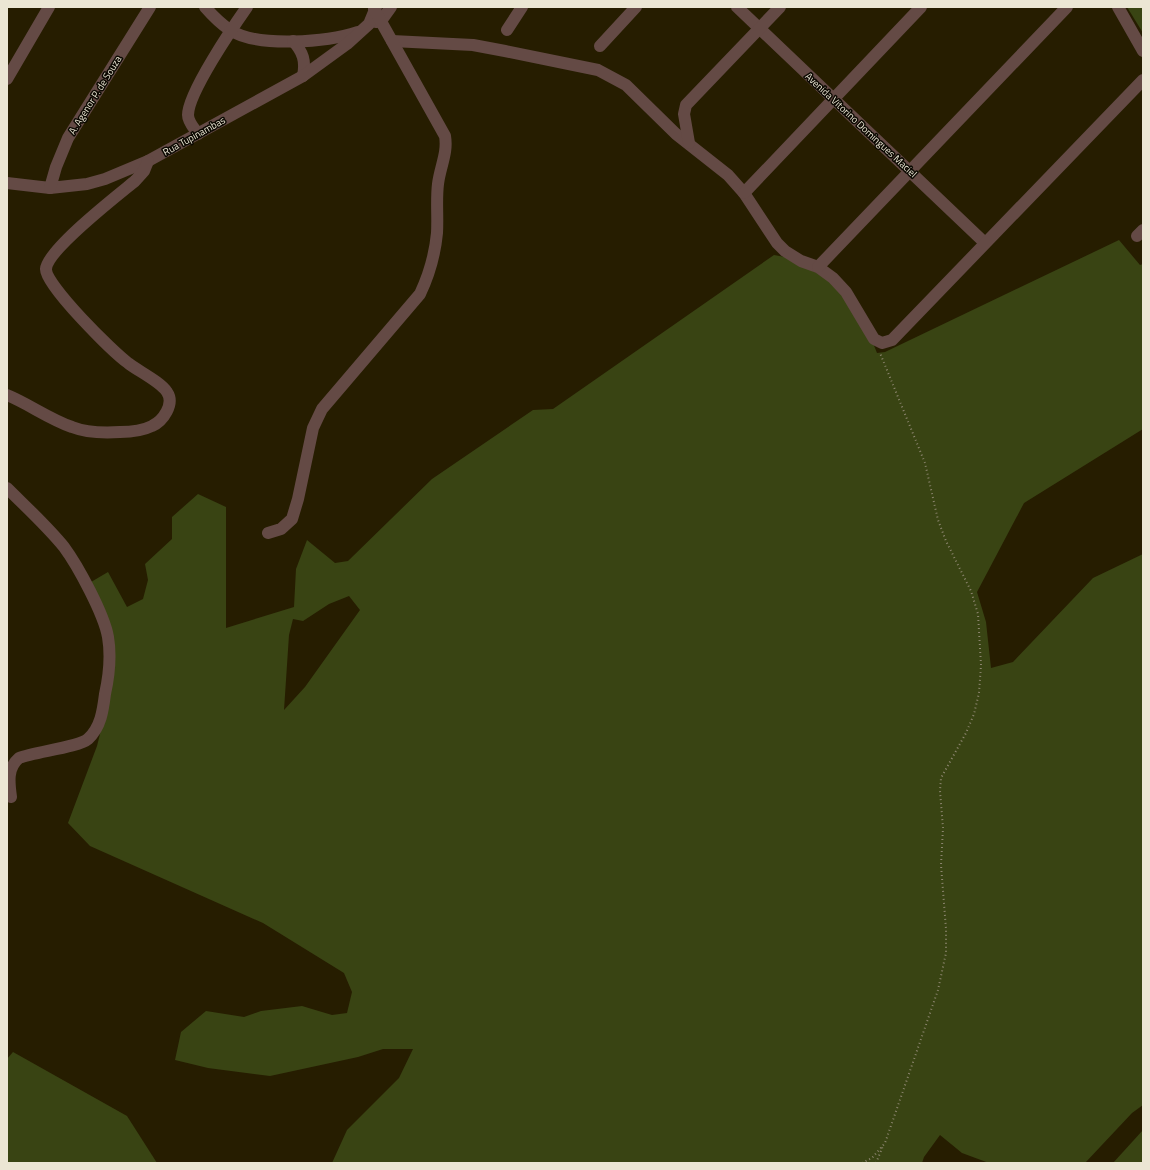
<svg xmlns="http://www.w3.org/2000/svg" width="1150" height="1170" viewBox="0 0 1150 1170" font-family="'Titillium Web',sans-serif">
	<rect width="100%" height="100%" fill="#261d00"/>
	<g fill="#394413" fill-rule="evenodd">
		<path d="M 1127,7 L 1143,7 L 1143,33 Z"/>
		<path d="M 1119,240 L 1140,265 L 1143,264 L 1143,429 L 1024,503 L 977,592 L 986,622 L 991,668 L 1013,662 L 1093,578 L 1143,554 L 1143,1105 L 1132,1113 L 1085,1163 L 989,1163 L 962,1153 L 940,1135 L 924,1157 L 922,1163 L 332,1163 L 347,1130 L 399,1078 L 413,1049 L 383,1049 L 358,1057 L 270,1076 L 208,1068 L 175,1060 L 181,1032 L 206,1011 L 244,1017 L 261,1011 L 302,1006 L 332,1015 L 347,1013 L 352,992 L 344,973 L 263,923 L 90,846 L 68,823 L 97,746 L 109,698 L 115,650 L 109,623 L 91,582 L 108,572 L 127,607 L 143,599 L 148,580 L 145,564 L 172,539 L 172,517 L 198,494 L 226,507 L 226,628 L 294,607 L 296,569 L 307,540 L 335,563 L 348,561 L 432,479 L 533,410 L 553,409 L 774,255 L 785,257 L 833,281 L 871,338 L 877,353 L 885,352 ZM 349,596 L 360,610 L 305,687 L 284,710 L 289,635 L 293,619 L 303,621 L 329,604 Z"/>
		<path d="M 13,1052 L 127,1116 L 157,1163 L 7,1163 L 7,1059 Z"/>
		<path d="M 1143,1130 L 1143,1163 L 1113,1163 Z"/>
	</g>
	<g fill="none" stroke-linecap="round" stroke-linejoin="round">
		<g stroke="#8c856e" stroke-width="2" stroke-dasharray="1 3" stroke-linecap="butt">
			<path d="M 862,1163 L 872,1158 L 885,1143 L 938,990 L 946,953 L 946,929 L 941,865 L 943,828 L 940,791 L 941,778 L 966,733 L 974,714 L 979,693 L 981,665 L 978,614 L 971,591 L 946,541 L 938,520 L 925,463 L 880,353"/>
			<path d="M 876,1163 L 883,1146"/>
		</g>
		<g stroke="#644a45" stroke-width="12">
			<path d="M 205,7 C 212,15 221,24 230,30 C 257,48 328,42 358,32"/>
			<path d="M 737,7 L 985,243"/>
			<path d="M 1118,7 L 1143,51"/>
			<path d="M 376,22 L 381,21 L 391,7"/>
			<path d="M 507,30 L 522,7"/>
			<path d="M 293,41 C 303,52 306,61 303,76"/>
			<path d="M 392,41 L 473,45 L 505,51 L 598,70 L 626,85 L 676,134 L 728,175 L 744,193 L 777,243 L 785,251 L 801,261 L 818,267 L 833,278 L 846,292 L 874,339 L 882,343 L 892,340 L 1143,80"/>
			<path d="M 600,46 L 636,7"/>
			<path d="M 7,79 L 49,7"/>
			<path d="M 198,134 C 194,128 188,122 188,115 C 188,93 233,27 247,7"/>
			<path d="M 689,143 L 684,114 L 686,105 L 780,7"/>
			<path d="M 7,183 L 50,188 L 87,184 L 105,179 L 148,161 L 303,76 L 347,44 L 369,24 L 376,7"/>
			<path d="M 50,188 L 56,167 L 68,138 L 150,7"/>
			<path d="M 744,193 L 921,7"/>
			<path d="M 1137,236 L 1143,230"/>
			<path d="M 818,267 L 1067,7"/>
			<path d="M 7,395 C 29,404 49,419 72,427 C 87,433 104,433 120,432 C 130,432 142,431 152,426 C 163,421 175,404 167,392 C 161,382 138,371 128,363 C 113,352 45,285 46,269 C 47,250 118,195 135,181 L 144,171 L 148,161"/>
			<path d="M 7,488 C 26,507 47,526 64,547 C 78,566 104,614 108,637 C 111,655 109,676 105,694 C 103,710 101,727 88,739 C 79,747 34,752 19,758 C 7,768 9,782 11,797"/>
			<path d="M 268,533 L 281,529 L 292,519 L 298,499 L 313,428 L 322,409 L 420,294 C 429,275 435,254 437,233 C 438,216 436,200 438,184 C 440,167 448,153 445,136 L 374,9"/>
		</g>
	</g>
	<g text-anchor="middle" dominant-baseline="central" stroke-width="3" stroke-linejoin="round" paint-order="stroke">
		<g font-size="10" fill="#ebe6d4" stroke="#0b0801">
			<text transform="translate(95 95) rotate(-58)">A. Agenor P. de Souza</text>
			<text transform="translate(861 125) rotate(43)">Avenida Vitorino Domingues Maciel</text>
			<text transform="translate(194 136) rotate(-29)">Rua Tupinambas</text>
		</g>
	</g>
	<rect width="1150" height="1170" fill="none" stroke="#ebe6d4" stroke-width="16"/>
</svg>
